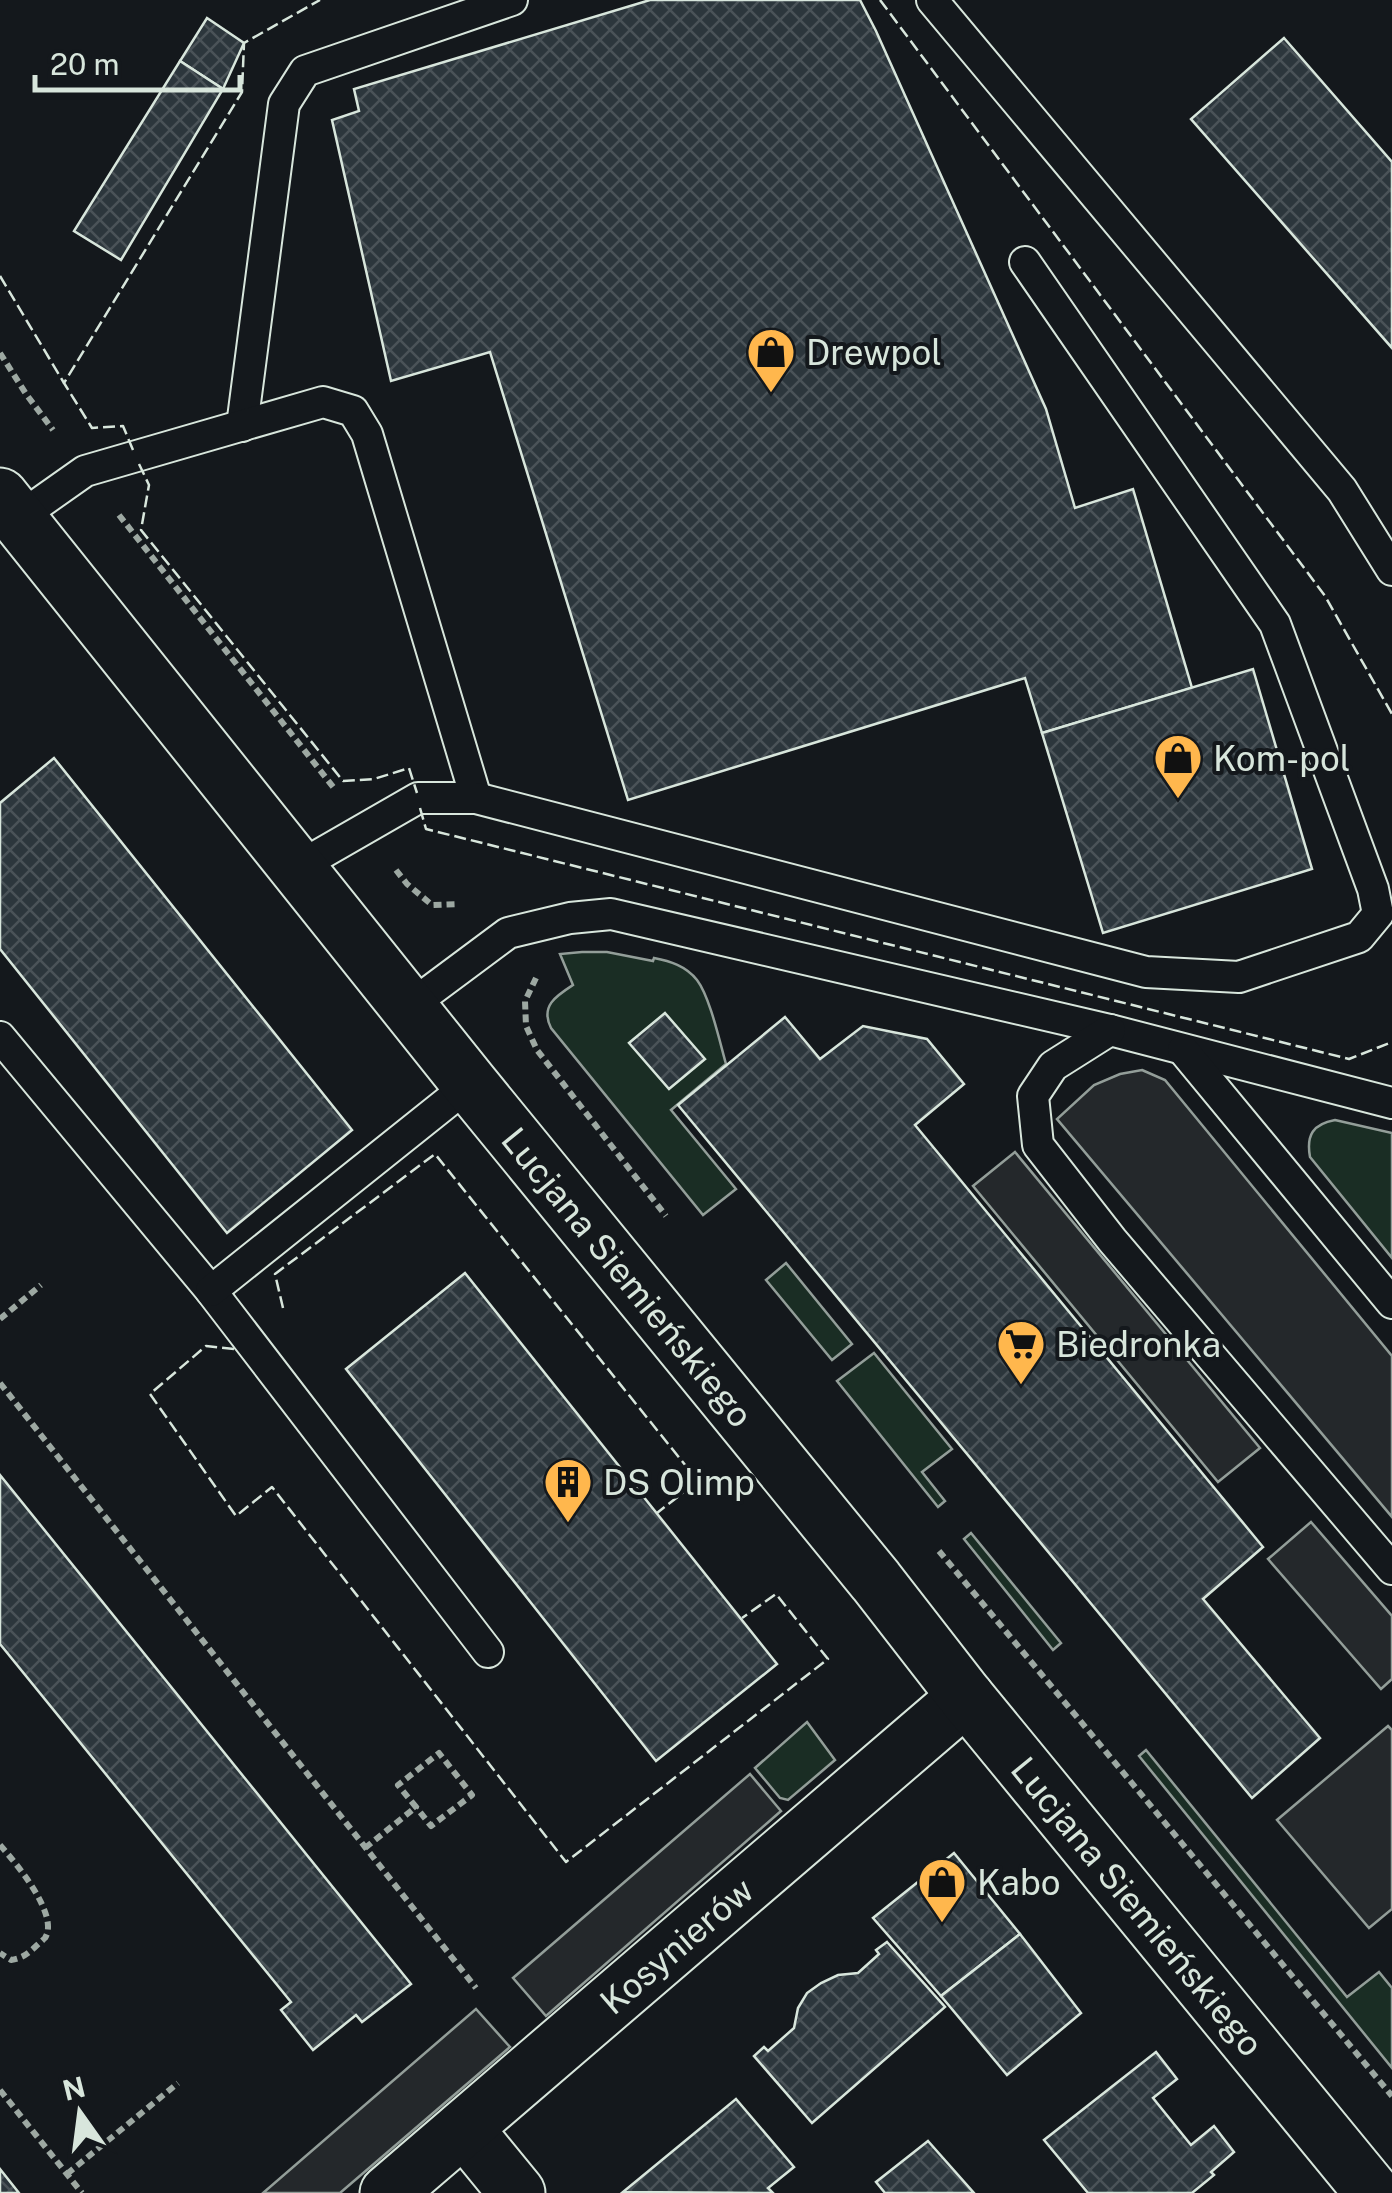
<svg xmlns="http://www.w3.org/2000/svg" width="1392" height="2193" viewBox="0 0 1392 2193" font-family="'Public Sans',sans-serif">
	<defs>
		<pattern id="building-cross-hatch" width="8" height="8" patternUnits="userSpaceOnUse" patternTransform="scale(2.5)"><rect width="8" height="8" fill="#2c363c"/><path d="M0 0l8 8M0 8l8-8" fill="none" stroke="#4a5358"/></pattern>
	</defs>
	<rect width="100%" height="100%" fill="#14181c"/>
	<g fill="#1a2d24" stroke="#939e99" stroke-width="2.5">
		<path d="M 582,952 L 607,952 L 653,961 L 654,958 C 670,961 686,966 697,980 C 710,997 720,1043 726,1064 L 671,1110 L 736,1189 L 703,1215 L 551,1028 C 540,1006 556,996 573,985 L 560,954 Z"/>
		<path d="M 1335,1120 L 1392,1133 L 1392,1258 L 1310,1157 C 1306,1135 1313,1124 1335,1120 Z"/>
		<path d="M 786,1263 L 852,1344 L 832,1360 L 766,1280 Z"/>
		<path d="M 874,1353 L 952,1449 L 922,1472 L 945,1501 L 938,1507 L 837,1381 Z"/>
		<path d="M 971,1533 L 1061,1643 L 1053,1650 L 964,1539 Z"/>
		<path d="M 807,1722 L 835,1760 L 788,1800 L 780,1798 L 755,1768 Z"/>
		<path d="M 1146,1750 L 1347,1997 L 1379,1972 L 1392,1988 L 1392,2068 L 1139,1756 Z"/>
	</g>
	<g fill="#24282b" stroke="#939e99" stroke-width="2.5">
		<path d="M 1142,1070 L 1165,1080 L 1392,1356 L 1392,1517 L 1057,1119 L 1094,1085 L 1120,1074 Z"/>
		<path d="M 1015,1152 L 1260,1448 L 1218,1482 L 973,1186 Z"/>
		<path d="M 1311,1522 L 1392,1616 L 1392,1679 L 1381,1689 L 1268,1559 Z"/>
		<path d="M 1388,1726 L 1392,1730 L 1392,1909 L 1369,1928 L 1277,1820 Z"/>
		<path d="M 750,1774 L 781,1811 L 546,2016 L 513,1978 Z"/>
		<path d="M 476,2009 L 510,2047 L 340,2193 L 263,2193 Z"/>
	</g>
	<g fill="url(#building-cross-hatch)" stroke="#d8e6dc" stroke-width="2.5">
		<path d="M 650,0 L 860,0 L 876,31 L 1046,409 L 1075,508 L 1133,489 L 1192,688 L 1042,733 L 1025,678 L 628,800 L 490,352 L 391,381 L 332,120 L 359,111 L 354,89 Z"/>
		<path d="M 207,18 L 244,43 L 223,89 L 180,61 Z"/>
		<path d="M 1284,38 L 1392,162 L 1392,348 L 1191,119 Z"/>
		<path d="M 180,61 L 223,89 L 121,260 L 74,231 Z"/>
		<path d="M 1253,669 L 1312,869 L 1103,933 L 1042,733 Z"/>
		<path d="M 54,758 L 352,1130 L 227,1233 L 0,949 L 0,803 Z"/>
		<path d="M 665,1013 L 705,1059 L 669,1089 L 629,1043 Z"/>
		<path d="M 785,1017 L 820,1059 L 863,1026 L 927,1039 L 964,1084 L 915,1125 L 1263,1547 L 1203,1599 L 1320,1738 L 1252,1798 L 678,1105 Z"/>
		<path d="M 465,1273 L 777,1664 L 656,1761 L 346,1369 Z"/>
		<path d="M 0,1475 L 411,1984 L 362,2022 L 356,2015 L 313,2050 L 281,2010 L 291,2002 L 0,1644 Z"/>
		<path d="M 954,1853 L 1020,1934 L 941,1996 L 873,1918 Z"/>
		<path d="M 1020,1934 L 1081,2013 L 1007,2075 L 941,1996 Z"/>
		<path d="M 887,1942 L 945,2007 L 812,2123 L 754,2056 L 764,2047 L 768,2051 L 794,2028 L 798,2008 L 807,1993 L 821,1983 L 838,1975 L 858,1973 L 879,1954 L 876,1950 Z"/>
		<path d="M 1156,2052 L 1177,2079 L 1153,2098 L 1191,2145 L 1214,2126 L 1234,2152 L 1211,2172 L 1214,2175 L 1192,2193 L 1088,2193 L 1044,2140 Z"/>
		<path d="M 736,2099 L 794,2167 L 768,2188 L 773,2193 L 623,2192 Z"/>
		<path d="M 928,2141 L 974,2193 L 885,2193 L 876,2182 Z"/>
		<path d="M 0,2169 L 19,2193 L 0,2193 Z"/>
	</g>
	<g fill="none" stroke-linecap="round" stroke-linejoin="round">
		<g stroke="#d8e6dc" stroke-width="34">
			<g id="lane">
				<path d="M 932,0 L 1342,490 L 1392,570"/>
				<path d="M 242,426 L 284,104 L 305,71 L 512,0"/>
				<path d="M 17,519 L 85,471 L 323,402 L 353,411 L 367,434 L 476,798"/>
				<path d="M 298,867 L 418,798 L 476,798 L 1146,972 L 1239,977 L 1359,937 L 1378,914 L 1373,889 L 1275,624 L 1025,262"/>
				<path d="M 410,1006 L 508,933 L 570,918 L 611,914 L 1110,1030 L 1392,1103"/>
				<path d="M 1110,1030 L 1053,1066 L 1033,1096 L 1038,1145 L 1112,1240 L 1392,1569"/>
				<path d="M 0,1037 L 211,1291 L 488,1652"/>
				<path d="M 1183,1050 L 1392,1303"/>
				<path d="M 211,1291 L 470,1084"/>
			</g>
		</g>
		<g stroke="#d8e6dc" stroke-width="59">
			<g id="street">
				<path d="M 464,2128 L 517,2193"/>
				<path id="s1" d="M 388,2193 L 966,1697"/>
			</g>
		</g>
		<g stroke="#d8e6dc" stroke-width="59">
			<g id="secondary">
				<path id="s2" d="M 0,496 L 470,1084 L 876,1581 L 966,1697 L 1373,2193"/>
			</g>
		</g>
		<g stroke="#9da8a2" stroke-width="6" stroke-dasharray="8 5" stroke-linecap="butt">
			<path d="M 0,353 L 26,394 L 53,430"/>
			<path d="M 119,515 L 334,788"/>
			<path d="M 396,870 L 407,884 L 432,905 L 459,904"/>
			<path d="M 536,978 L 525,1001 L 526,1026 L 537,1050 L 666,1216"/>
			<path d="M 0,1319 L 41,1285"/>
			<path d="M 0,1383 L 476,1988"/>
			<path d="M 939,1551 L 1392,2096"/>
			<path d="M 0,1845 C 15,1862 60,1915 45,1938 C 43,1940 35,1947 33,1949 C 25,1956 21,1958 11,1960 L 0,1953"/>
			<path d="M 365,1848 L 416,1807 L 398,1785 L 439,1753 L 472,1795 L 431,1826 L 416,1807"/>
			<path d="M 0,2090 L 82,2193"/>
			<path d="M 67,2174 L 178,2083"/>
		</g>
		<use href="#lane" stroke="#14181c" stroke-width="30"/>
		<use href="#street" stroke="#14181c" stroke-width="55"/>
		<use href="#secondary" stroke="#14181c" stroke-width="55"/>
		<g stroke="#d8e6dc" stroke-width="2.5" stroke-dasharray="12 5" stroke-linecap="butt">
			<path d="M 880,0 L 1325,596 L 1392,714"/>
			<path d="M 0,276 L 64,383"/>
			<path d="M 133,450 L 123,426 L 92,428 L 64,383 L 242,92 L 244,43 L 320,0"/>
			<path d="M 139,464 L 149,485 L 141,530 L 343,781 L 374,779 L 409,768 L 417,793"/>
			<path d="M 420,808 L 426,829 L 1349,1059 L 1392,1042"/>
			<path d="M 283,1308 L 275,1274 L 435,1154 L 698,1481 L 657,1513"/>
			<path d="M 234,1349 L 206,1346 L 150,1394 L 236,1516 L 272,1487 L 566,1862 L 828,1659 L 776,1594 L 742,1618"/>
		</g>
	</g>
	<defs>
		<g id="shop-pin" transform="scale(2.5)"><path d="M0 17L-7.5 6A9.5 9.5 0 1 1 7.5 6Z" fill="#ffb74d" stroke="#14181c"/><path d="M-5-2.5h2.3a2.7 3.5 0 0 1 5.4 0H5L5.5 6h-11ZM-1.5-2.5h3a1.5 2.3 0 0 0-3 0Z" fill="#111"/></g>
		<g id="supermarket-pin" transform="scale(2.5)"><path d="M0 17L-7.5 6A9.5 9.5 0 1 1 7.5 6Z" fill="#ffb74d" stroke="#14181c"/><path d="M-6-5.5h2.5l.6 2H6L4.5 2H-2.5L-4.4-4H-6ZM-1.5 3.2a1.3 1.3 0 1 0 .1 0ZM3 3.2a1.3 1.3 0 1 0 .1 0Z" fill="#111"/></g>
		<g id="building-pin" transform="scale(2.5)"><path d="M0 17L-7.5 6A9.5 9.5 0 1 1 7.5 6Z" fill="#ffb74d" stroke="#14181c"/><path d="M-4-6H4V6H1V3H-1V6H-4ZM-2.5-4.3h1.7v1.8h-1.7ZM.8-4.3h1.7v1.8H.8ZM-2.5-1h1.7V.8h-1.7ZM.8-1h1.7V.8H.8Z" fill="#111"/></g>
	</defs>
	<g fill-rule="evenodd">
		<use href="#shop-pin" x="771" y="352"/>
		<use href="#shop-pin" x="1178" y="758"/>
		<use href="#supermarket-pin" x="1021" y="1344"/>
		<use href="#building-pin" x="568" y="1482"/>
		<use href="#shop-pin" x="942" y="1882"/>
	</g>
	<g text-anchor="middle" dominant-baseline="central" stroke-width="8" stroke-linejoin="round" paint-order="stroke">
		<g font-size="35" fill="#d8e6dc" stroke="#14181c" text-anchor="start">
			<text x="806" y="352">Drewpol</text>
			<text x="1213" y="758">Kom-pol</text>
			<text x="1056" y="1344">Biedronka</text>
			<text x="603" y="1482">DS Olimp</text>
			<text x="977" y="1882">Kabo</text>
		</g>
		<g font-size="35" fill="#d8e6dc" stroke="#14181c">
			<text stroke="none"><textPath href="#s2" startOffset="1002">Lucjana Siemieńskiego</textPath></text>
			<text stroke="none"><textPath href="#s2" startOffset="1812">Lucjana Siemieńskiego</textPath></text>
			<text stroke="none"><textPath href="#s1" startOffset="380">Kosynierów</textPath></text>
		</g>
	</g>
	<g transform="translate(80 2113) rotate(346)" stroke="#14181c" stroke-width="8" paint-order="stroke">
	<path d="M0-8L18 38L0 25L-18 38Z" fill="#d8e6dc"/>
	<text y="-15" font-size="28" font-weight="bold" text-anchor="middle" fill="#d8e6dc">N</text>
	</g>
	<path d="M35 75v15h205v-15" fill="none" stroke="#d8e6dc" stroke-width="5"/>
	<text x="50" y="75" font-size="30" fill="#d8e6dc" stroke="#14181c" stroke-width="8" paint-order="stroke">20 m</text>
</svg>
